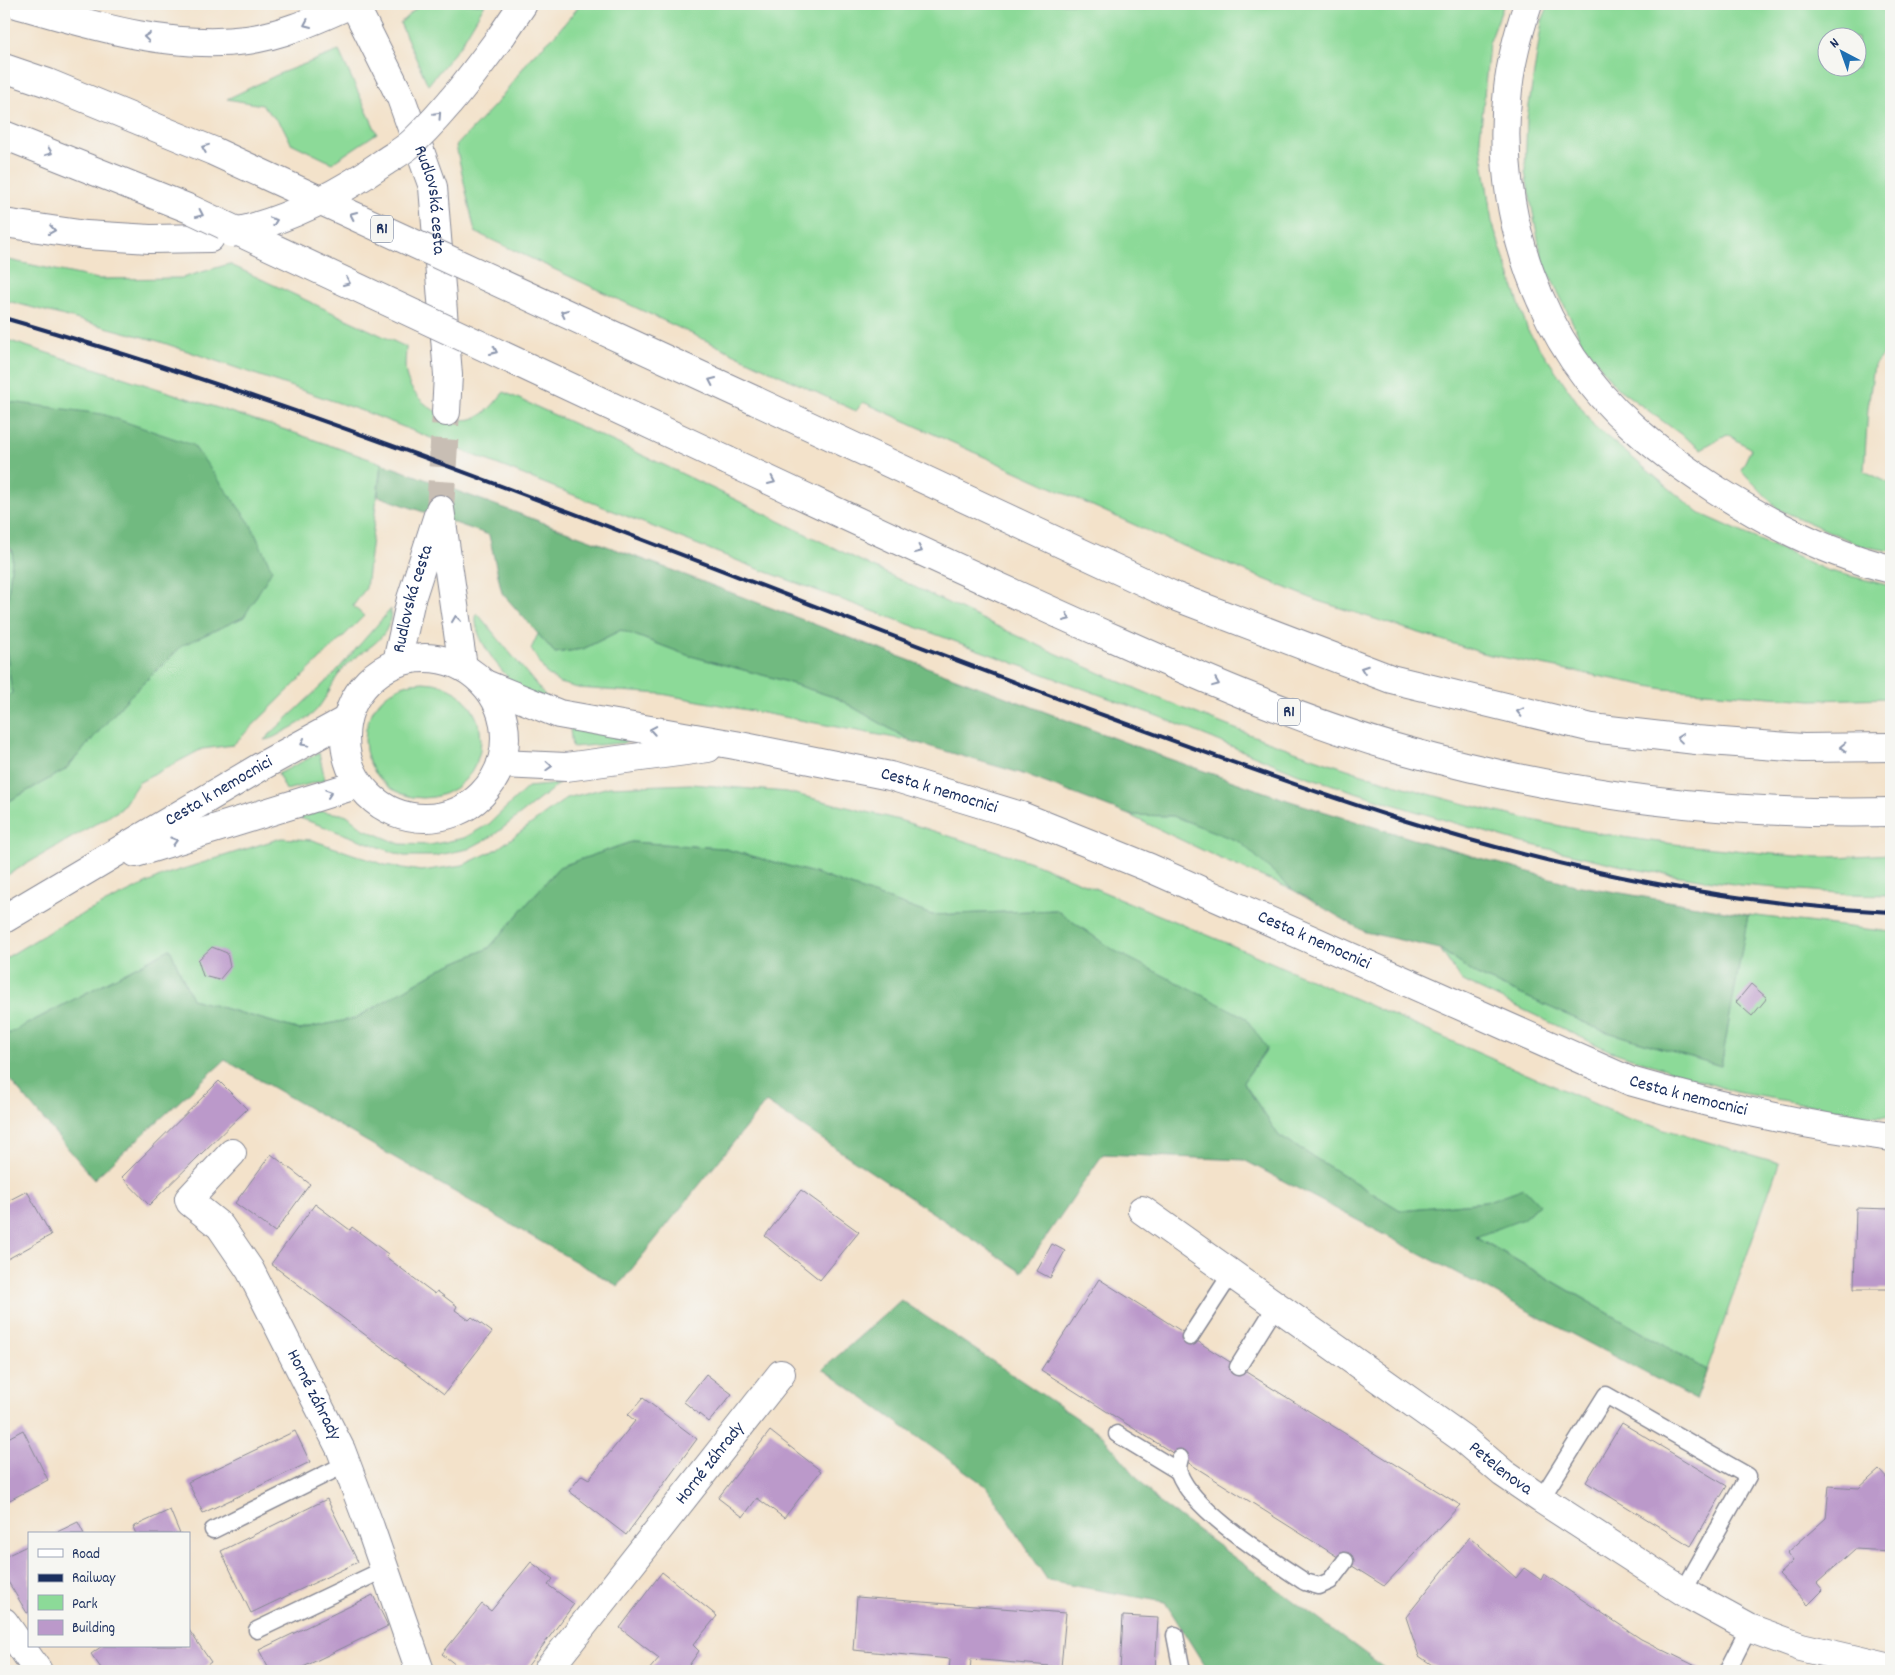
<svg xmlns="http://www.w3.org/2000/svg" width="1895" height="1675" viewBox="0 0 1895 1675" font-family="Dekko,sans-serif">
	<rect width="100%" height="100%" fill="#f6f6f2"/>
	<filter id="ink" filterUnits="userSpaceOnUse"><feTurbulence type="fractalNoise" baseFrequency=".02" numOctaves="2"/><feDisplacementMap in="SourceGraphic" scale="10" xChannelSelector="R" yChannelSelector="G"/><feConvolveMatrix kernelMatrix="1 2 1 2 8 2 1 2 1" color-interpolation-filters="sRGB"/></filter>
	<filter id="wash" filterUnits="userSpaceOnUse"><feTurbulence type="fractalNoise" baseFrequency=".0096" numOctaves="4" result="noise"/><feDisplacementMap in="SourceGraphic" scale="20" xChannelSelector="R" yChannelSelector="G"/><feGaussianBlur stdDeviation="1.12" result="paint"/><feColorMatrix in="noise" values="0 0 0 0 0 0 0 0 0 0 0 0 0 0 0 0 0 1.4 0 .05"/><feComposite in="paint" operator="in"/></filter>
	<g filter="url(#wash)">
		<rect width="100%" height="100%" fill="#f3e2ca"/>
		<g fill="#8cda98" stroke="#54847b" fill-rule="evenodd">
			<path d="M 421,4 L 485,4 L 460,46 L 428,85 L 400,23 Z"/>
			<path d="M 581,4 L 1504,4 L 1489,44 L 1480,139 L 1492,222 L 1528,331 L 1594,426 L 1699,513 L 1826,570 L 1891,586 L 1891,698 L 1812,700 L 1664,689 L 1486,654 L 1318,601 L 1159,536 L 863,402 L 856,411 L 475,232 L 456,146 L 496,104 L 532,56 L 554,36 Z"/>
			<path d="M 1549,4 L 1891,4 L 1891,345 L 1874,365 L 1868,408 L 1864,471 L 1891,484 L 1891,551 L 1862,546 L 1778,509 L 1741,470 L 1751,449 L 1727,434 L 1701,449 L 1616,387 L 1582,342 L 1542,259 L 1525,172 L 1527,118 L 1542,21 ZM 1828,38 L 1858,38 L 1858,68 L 1828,68 Z"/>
			<path d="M 339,51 L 377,133 L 332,163 L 291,143 L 283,127 L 262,105 L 227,99 L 281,73 Z"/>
			<path d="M 4,259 L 98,279 L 182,278 L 229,264 L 406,347 C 406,355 404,366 406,374 C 410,400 449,427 475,418 C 487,414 496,401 504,392 C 576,425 649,457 720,492 C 1034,645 1360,817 1713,848 C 1750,851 1788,857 1824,857 C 1847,857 1869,855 1891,854 L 1891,895 L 1850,894 L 1740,885 L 1640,870 L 1515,841 L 1405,808 L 1299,774 L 1160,717 L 756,568 L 371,414 L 158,341 L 4,300 Z"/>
			<path d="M 4,339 L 289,431 L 381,463 L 366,588 L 353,606 L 364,616 L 233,745 L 202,749 L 138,783 L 121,809 L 4,877 L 4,804 L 65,770 L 129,697 L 183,645 L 244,617 L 11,402 L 4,404 Z"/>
			<path d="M 4,549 L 13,551 L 4,632 L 12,693 L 4,700 Z"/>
			<path d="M 391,609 C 391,645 359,648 341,671 C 333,681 329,694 321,704 C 313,717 298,724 285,731 C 278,735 272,739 264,740 L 333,675 Z"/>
			<path d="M 477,613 L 548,699 C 540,697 529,695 522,690 C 505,678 469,634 477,613 Z"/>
			<path d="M 621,630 L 687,655 L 774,678 L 837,698 L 911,741 L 662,694 L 578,688 L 559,683 L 546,673 L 531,649 L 538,634 L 555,653 L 583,649 Z"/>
			<circle cx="423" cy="740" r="58"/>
			<path d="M 570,729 L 627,734 L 627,740 L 624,743 L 572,747 Z"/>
			<path d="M 319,753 L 325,780 L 286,790 L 278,774 Z"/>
			<path d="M 559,784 L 494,835 L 468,849 L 434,856 L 404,856 L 300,818 L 320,811 L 347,815 L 364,829 L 400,844 L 430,845 L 464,838 L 489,824 L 528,787 Z"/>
			<path d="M 691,784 L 787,792 L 899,820 L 1034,863 L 1241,949 L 1627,1118 L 1779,1163 L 1707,1370 L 1475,1236 L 1523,1219 L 1539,1204 L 1524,1189 L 1485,1202 L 1400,1210 L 1279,1136 L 1243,1082 L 1267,1049 L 1115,951 L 1056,910 L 932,915 L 814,873 L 722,848 L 631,842 L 559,867 L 489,948 L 440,969 L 356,1018 L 300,1030 L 192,999 L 170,949 L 4,1036 L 4,959 L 62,924 L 164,875 L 281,838 L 312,840 L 385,865 L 421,871 L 463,865 L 497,849 L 567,798 L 609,787 Z"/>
			<path d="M 1129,815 L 1173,816 L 1240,841 L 1293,890 L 1223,860 Z"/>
			<path d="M 1748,915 L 1891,932 L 1891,1116 L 1875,1116 L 1735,1092 L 1610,1051 L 1461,980 L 1440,949 L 1475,974 L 1601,1030 L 1721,1066 Z"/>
		</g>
		<g fill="#71ba80" stroke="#46746f">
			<path d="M 11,402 L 102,414 L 193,445 L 250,523 L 272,570 L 244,617 L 183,645 L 129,697 L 65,770 L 4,804 L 4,700 L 12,693 L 4,632 L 13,551 L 4,542 L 4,404 Z"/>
			<path d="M 381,463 L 661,566 L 1161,756 L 1290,801 L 1423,842 L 1575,885 L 1748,915 L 1721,1066 L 1601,1030 L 1475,974 L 1440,949 L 1365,932 L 1293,890 L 1240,842 L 1173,816 L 1129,815 L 1020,773 L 911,741 L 837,698 L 774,678 L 687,655 L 621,630 L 583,649 L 555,653 L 502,593 L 489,535 L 378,496 Z"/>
			<path d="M 631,842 L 722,848 L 814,873 L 932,915 L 1056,910 L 1115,951 L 1245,1017 L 1267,1048 L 1243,1082 L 1279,1136 L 1400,1210 L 1485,1202 L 1524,1188 L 1539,1204 L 1523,1219 L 1476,1237 L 1707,1370 L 1696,1400 L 1244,1160 L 1103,1154 L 1022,1272 L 766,1102 L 618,1286 L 225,1060 L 94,1179 L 10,1080 L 4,1083 L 4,1036 L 170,949 L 192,999 L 300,1030 L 356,1018 L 440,969 L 489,948 L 559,867 Z"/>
			<path d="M 901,1300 L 1101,1434 L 1156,1500 L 1389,1671 L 1208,1671 L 1165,1602 L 1048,1581 L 986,1486 L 823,1369 Z"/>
		</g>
		<g id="blocks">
			<g fill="#bb99ca">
				<path d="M 212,947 L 227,953 L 230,967 L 219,980 L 203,976 L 198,960 Z"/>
				<path d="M 1751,984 L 1767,998 L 1752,1016 L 1736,1002 Z"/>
				<path d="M 219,1081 L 247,1109 L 149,1205 L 122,1177 Z"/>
				<path d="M 271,1154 L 310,1184 L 275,1232 L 235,1203 Z"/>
				<path d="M 801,1190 L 859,1232 L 820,1280 L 765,1236 Z"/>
				<path d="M 27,1191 L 51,1235 L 4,1261 L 4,1203 Z"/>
				<path d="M 315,1204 L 350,1230 L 352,1227 L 388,1254 L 386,1257 L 435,1294 L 437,1291 L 457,1306 L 455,1310 L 469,1320 L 472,1317 L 492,1332 L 444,1394 L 271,1264 Z"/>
				<path d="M 1856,1208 L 1891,1209 L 1891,1289 L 1854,1289 Z"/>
				<path d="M 1052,1244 L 1065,1251 L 1050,1278 L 1037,1271 Z"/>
				<path d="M 1099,1279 L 1238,1367 L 1460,1505 L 1384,1586 L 1041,1370 Z"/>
				<path d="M 706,1374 L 732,1394 L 709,1422 L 684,1402 Z"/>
				<path d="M 643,1398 L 697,1439 L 626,1535 L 569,1491 L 582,1475 L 589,1479 L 635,1421 L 628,1415 Z"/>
				<path d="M 1622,1423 L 1727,1486 L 1691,1546 L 1586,1482 Z"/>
				<path d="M 23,1430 L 48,1480 L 4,1503 L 4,1440 Z"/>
				<path d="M 295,1431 L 310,1462 L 203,1513 L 188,1482 Z"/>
				<path d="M 770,1431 L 821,1471 L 784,1518 L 757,1498 L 743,1517 L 718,1498 Z"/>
				<path d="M 1879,1470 L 1891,1483 L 1891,1551 L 1855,1549 L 1817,1583 L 1823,1590 L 1808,1605 L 1779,1574 L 1793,1561 L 1787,1553 L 1826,1518 L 1829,1486 L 1859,1488 Z"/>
				<path d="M 327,1499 L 358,1562 L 251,1613 L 221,1551 Z"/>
				<path d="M 170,1510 L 180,1534 L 136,1534 L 133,1527 Z"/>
				<path d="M 78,1522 L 84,1534 L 53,1534 Z"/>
				<path d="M 1470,1537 L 1516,1578 L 1524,1568 L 1541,1580 L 1544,1574 L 1641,1639 L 1706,1671 L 1441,1671 L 1419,1656 L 1406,1617 Z"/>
				<path d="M 29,1545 L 29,1612 L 27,1613 L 4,1575 L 4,1557 Z"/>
				<path d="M 531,1562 L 553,1579 L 548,1585 L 574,1604 L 524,1671 L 459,1671 L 461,1669 L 442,1654 L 482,1604 L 491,1611 Z"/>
				<path d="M 662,1572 L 717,1616 L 693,1645 L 699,1651 L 685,1671 L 648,1671 L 659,1658 L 620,1628 Z"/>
				<path d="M 373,1595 L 388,1626 L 295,1671 L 270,1671 L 259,1650 Z"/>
				<path d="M 857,1597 L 1066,1613 L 1061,1667 L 971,1659 L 970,1671 L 949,1671 L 950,1659 L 853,1650 Z"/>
				<path d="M 1123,1616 L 1158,1618 L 1155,1671 L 1120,1671 Z"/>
				<path d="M 189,1630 L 211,1662 L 199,1671 L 103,1671 L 91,1654 L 102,1646 L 189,1646 Z"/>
			</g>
		</g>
	</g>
	<g filter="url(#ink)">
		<use href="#blocks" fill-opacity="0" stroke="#878894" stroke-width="1"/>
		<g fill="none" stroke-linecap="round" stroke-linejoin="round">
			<path stroke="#c8beb4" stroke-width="28" stroke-dasharray="28 14" stroke-linecap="butt" d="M 440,509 L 446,412"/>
			<g stroke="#878894" stroke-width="19">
				<g id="lane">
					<path d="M 1190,1337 L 1231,1274"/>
					<path d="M 1238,1367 L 1276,1306"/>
					<path d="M 1117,1434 L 1178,1471"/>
					<path d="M 1180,1458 C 1179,1462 1177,1468 1179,1473 C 1193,1511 1271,1559 1305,1582 L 1319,1586 L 1330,1581 L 1345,1561"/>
					<path d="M 1541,1499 L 1606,1395 L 1748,1476 L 1683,1592"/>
					<path d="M 213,1530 L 346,1464"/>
					<path d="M 257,1630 L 385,1569"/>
					<path d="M 1175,1635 L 1182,1671"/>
					<path d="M 1727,1671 L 1749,1628"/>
				</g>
			</g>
			<g stroke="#878894" stroke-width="30">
				<g id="street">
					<path d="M 1528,4 C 1519,31 1511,61 1508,89 C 1494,211 1539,345 1633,427 C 1658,450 1686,470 1715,489 C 1770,524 1828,554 1891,569"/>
					<path id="s1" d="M 232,1153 L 189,1199 L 190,1202 L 220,1226 L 250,1270 L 341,1450 L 370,1527 L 420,1671"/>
					<path id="s2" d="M 1142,1210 L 1462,1438 L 1503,1473 L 1541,1499 L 1689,1595 L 1718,1611 L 1749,1628 L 1801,1647 L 1891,1668"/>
					<path id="s3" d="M 547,1671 L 781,1374"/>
				</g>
			</g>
			<g stroke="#878894" stroke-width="30">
				<g id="secondary">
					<path id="s4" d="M 354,4 L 401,98 L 433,187 L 448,375 L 446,412"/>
					<path d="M 440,509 L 463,667"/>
					<circle cx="425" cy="738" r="80"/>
					<path id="s5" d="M 397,662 L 411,599 L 438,515"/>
					<path id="s6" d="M 485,684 L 559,714 L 735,745 L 890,776 L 1021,816 L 1150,868 L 1630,1081 C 1716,1106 1802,1125 1891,1137"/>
					<path d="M 501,764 L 566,767 L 708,748"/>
					<path d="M 136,853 L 359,784"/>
					<path id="s7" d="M 4,919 L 262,766 L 346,720"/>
					<path d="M 4,1622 L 38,1671"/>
				</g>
			</g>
			<g stroke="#878894" stroke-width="30">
				<g id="highway">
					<path d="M 17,4 C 91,25 169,50 247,40 C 284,35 317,19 351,4"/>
					<path d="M 502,35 L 523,4"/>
					<path d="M 4,223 L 86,235 L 150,239 L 210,238"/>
					<path d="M 756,401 L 1174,596 L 1391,679 L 1592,728 L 1696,740 L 1803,748 L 1891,747"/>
					<path d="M 728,461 C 857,521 985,582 1115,639 C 1209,681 1304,722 1403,750 C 1563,795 1726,816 1891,812"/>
				</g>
			</g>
			<use href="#lane" stroke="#fff" stroke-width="16"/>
			<use href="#street" stroke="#fff" stroke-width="28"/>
			<use href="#secondary" stroke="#fff" stroke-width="28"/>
			<use href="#highway" stroke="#fff" stroke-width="28"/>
			<path stroke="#1b2f5e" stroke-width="4" d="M 4,318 C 381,426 742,584 1111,718 C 1204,752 1298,787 1393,817 C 1555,868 1721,904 1891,912"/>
			<g stroke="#878894" stroke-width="30" stroke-linecap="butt">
				<g id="highway-bridge">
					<path d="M 4,68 L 48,83 L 213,151 L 756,401"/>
					<path d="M 4,135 L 190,209 L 728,461"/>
					<path d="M 231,233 C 286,221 337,195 383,163 C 393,156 405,150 414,141 C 447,109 475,72 502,35"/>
				</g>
			</g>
			<use href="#highway-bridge" stroke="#fff" stroke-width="28"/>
		</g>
		<defs><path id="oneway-chevron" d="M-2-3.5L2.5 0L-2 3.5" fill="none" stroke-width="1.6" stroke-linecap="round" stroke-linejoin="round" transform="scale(1.25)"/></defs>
		<g stroke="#8d97ae">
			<use href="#oneway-chevron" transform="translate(307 24) rotate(156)"/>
			<use href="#oneway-chevron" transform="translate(147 37) rotate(-174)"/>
			<use href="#oneway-chevron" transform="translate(438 115) rotate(-47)"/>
			<use href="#oneway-chevron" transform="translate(205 148) rotate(-158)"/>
			<use href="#oneway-chevron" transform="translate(49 152) rotate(22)"/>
			<use href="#oneway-chevron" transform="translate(200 214) rotate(25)"/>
			<use href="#oneway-chevron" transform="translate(353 215) rotate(-155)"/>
			<use href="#oneway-chevron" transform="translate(274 221) rotate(-21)"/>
			<use href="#oneway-chevron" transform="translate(52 230) rotate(9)"/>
			<use href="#oneway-chevron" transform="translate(347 282) rotate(25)"/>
			<use href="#oneway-chevron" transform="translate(564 313) rotate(-155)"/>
			<use href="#oneway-chevron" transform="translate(494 351) rotate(25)"/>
			<use href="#oneway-chevron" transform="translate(712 381) rotate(-155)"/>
			<use href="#oneway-chevron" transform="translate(772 481) rotate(25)"/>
			<use href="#oneway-chevron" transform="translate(919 550) rotate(25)"/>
			<use href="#oneway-chevron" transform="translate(1067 618) rotate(24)"/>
			<use href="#oneway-chevron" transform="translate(456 619) rotate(-98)"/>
			<use href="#oneway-chevron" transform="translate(1364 669) rotate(-160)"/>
			<use href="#oneway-chevron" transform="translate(1216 683) rotate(22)"/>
			<use href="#oneway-chevron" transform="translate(1520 712) rotate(-167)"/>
			<use href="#oneway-chevron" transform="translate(653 730) rotate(-170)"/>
			<use href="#oneway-chevron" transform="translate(1680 738) rotate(-173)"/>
			<use href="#oneway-chevron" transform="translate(304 743) rotate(151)"/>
			<use href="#oneway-chevron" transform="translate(1843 747) rotate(179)"/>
			<use href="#oneway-chevron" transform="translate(549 766) rotate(3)"/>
			<use href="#oneway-chevron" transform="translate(329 793) rotate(-18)"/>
			<use href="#oneway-chevron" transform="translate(174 841) rotate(-17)"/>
		</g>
	</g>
	<g text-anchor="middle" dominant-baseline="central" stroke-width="4" stroke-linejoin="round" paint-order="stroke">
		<g fill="#f6f6f2" stroke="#5d6b8a" stroke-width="1">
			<rect x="371" y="215.5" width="22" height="27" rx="4"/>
			<rect x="1278" y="698.5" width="22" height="27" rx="4"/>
		</g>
		<g font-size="16" font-weight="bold" fill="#1b2f5e">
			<text x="382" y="229">R1</text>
			<text x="1289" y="712">R1</text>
		</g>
		<g font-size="18" fill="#1b2f5e" stroke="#f6f6f2">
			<text stroke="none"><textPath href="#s4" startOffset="212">Rudlovská cesta</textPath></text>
			<text stroke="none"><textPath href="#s5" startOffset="65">Rudlovská cesta</textPath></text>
			<text stroke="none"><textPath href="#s6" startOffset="468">Cesta k nemocnici</textPath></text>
			<text stroke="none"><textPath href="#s7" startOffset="250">Cesta k nemocnici</textPath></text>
			<text stroke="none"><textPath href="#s6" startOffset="872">Cesta k nemocnici</textPath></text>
			<text stroke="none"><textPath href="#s6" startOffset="1278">Cesta k nemocnici</textPath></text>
			<text stroke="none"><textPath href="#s1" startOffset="298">Horné záhrady</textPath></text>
			<text stroke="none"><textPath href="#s3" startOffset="264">Horné záhrady</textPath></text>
			<text stroke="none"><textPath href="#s2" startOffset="442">Petelenova</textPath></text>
		</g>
	</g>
	<rect width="1895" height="1675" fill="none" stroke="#f6f6f2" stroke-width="20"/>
	<rect x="28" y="1532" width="162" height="115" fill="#f6f6f2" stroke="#9ea6b7"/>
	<rect x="38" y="1549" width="25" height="8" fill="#ffffff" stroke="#9ea6b7"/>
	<text x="72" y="1558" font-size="15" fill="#1b2f5e">Road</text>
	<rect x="38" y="1574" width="25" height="8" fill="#1b2f5e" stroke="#9ea6b7"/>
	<text x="72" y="1582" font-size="15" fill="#1b2f5e">Railway</text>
	<rect x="38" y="1595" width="25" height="15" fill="#8cda98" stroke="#9ea6b7"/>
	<text x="72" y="1608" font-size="15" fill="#1b2f5e">Park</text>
	<rect x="38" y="1620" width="25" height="15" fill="#bb99ca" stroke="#9ea6b7"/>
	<text x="72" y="1632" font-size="15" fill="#1b2f5e">Building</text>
	<g transform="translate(1842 52) rotate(319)"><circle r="24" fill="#f6f6f2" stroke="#9ea6b7"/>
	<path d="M0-4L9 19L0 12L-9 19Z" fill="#1f6fb2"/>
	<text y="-8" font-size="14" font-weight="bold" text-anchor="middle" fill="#1b2f5e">N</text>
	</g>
</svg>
